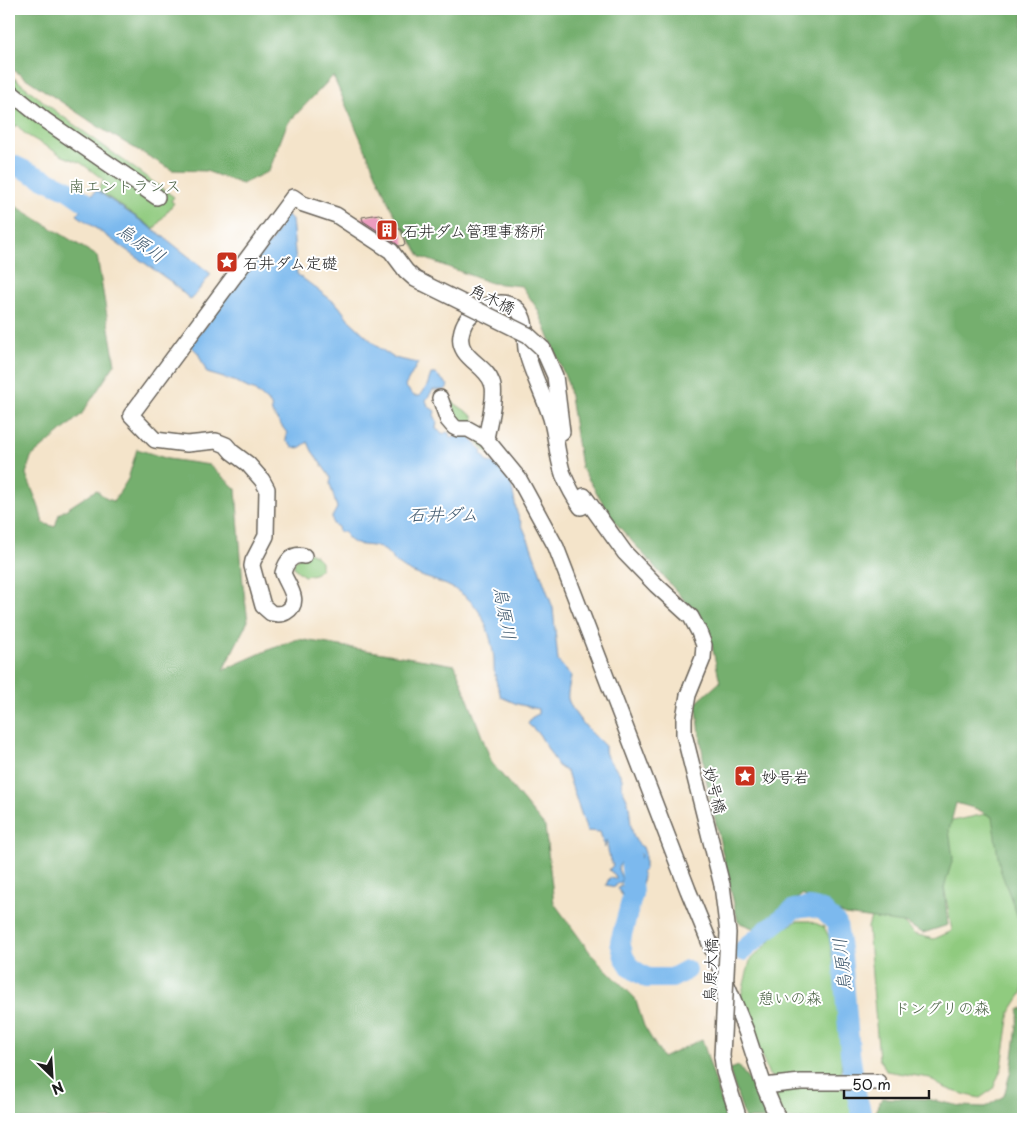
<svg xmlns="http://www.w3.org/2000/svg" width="1032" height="1128" viewBox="0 0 1032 1128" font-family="'Playpen Sans','Klee One',sans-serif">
	<rect width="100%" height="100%" fill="#fff"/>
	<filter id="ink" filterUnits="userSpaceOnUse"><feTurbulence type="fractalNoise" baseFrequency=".02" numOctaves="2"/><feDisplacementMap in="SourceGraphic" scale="10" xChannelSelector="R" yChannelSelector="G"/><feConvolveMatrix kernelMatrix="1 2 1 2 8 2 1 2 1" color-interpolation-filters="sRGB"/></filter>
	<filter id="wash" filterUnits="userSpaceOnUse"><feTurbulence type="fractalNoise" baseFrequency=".0096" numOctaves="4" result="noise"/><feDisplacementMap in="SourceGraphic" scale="20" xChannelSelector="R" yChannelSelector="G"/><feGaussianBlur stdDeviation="1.12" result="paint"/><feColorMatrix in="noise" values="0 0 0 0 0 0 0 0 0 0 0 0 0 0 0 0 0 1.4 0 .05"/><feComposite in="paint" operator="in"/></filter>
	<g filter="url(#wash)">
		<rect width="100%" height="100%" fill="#f4e4ca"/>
		<g fill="#90cb7f" stroke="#56744e">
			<path d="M 9,74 L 58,113 L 174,197 L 171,201 L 174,203 L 154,229 L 98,190 L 104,180 L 81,163 L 63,156 L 25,134 L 17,125 L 9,131 Z"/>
			<path d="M 444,396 L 473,416 L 476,424 L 497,446 L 488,454 L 470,433 L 452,432 Z"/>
			<path d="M 307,551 L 315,555 L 321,561 L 321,568 L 315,574 L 304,576 L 294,568 L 294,561 Z"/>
			<path d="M 995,812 L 1023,923 L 1023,992 L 1010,1012 L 1002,1067 L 993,1089 L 980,1098 C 966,1095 940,1089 930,1078 L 886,1071 L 883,1064 L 879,1059 L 868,927 L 875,905 L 896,916 L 914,934 L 934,939 L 952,931 L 943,881 L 943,823 Z"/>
			<path d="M 797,921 L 810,921 L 824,927 L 829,937 L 840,1008 L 842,1088 L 849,1101 L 855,1119 L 783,1119 L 775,1093 L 778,1089 L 774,1078 L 769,1075 L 740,1000 L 750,961 L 781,930 Z"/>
		</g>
		<g fill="#74af6e" stroke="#486645">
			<path d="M 9,9 L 1023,9 L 1023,931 L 1000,869 L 992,817 L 977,809 L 956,803 L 949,830 L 953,858 L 944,888 L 948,925 L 923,933 L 904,923 L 845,915 L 802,895 L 755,929 L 738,922 L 706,779 L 696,703 L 720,682 L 712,646 L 693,610 L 614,521 L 581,467 L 568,384 L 538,310 L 522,286 L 491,283 L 421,257 L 391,208 L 333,76 L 287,124 L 269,171 L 242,184 L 206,171 L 172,170 L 102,129 L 9,67 Z"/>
			<path d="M 9,202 L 97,256 L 115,364 L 81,415 L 31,457 L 26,474 L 39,507 L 43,523 L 55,527 L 59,514 L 96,490 L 107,499 L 114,501 L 128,479 L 137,449 L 168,459 L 210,465 L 236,489 L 243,584 L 248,621 L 223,670 L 268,650 L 298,639 L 455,665 L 492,763 L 545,827 L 554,903 L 592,955 L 635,998 L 644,1026 L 663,1058 L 702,1039 L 727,1119 L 9,1119 Z"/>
			<path d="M 1023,1008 L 1023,1119 L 871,1119 L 882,1098 L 927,1099 L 961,1106 L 985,1107 L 1004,1096 L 1012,1066 L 1019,1010 Z"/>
			<path d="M 739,1066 L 769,1111 L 772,1119 L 745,1119 L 729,1069 Z"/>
		</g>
		<g fill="#7bb9ee" stroke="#4c6a85">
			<path d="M 96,190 L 160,234 L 211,274 L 191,300 L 170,281 L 77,215 Z"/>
			<path d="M 286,214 L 292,219 L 297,274 L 338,305 L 350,321 L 378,347 L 394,358 L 418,363 L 405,386 L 414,396 L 420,396 L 427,386 L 431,374 L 436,374 L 448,385 L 447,388 L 445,390 L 433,390 L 426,400 L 428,406 L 435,411 L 434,415 L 437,421 L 436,429 L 444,434 L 446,432 L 449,433 L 450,438 L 463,435 L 465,432 L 482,451 L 481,454 L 484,456 L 487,462 L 494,463 L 503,472 L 511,483 L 517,513 L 530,544 L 553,608 L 558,661 L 571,676 C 570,683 567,693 568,699 C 573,716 593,734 605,746 C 604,763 618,765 622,779 C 623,782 622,785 622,787 C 623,792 627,797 628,802 C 632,815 628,840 643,847 L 645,853 L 645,869 L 641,873 L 643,876 L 642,884 L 639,887 L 641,889 L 639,891 L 638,889 L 636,891 L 637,894 L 630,890 L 627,896 L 622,895 L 618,889 L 620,886 L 627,886 L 624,881 L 626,878 L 629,879 L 635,884 L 634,880 L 639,873 L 637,867 L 641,855 L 639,853 L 633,871 L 630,874 L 623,857 L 632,848 L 621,844 L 622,860 L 618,869 L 622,879 L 621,883 L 617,884 L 615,887 L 606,885 L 609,878 L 616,879 L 615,875 L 609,870 L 613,865 C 607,856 609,849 606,840 L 605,848 L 600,832 L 587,831 L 567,772 L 558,766 L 539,734 L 528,724 L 531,718 L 538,714 L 538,709 L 517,704 L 501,697 C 499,690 496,683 495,675 C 493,668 495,660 493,652 C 489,629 482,608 462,594 C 443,579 416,579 397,563 C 391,558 388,551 380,548 C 368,543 349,549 345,532 L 339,532 L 338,527 L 333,524 L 332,517 L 337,508 L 330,484 L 331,478 L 312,451 L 308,442 L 299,448 L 292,447 L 286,440 L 287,433 L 272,413 L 271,405 L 254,390 L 250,389 L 234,381 L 207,373 L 198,353 L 189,344 L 208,324 L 208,322 L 264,245 L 270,244 Z"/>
		</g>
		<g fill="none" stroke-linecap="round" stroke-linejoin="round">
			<g stroke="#7bb9ee" stroke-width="20">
				<path d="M 9,163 L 68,190 L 97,210"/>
				<path d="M 614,821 L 620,831 L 630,857 L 633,894 L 620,942 L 624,957 L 631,968 L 647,978 L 672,978 L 687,970"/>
				<path d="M 742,951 L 767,930 L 794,909 L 810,907 L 823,910 L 837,924 L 842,956 L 850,1053 L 856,1093 L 863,1119"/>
			</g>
		</g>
		<g id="blocks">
			<path fill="#ec9cbf" d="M 379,214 L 402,231 L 405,245 L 399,246 L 392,240 L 363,221 L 362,217 Z"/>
		</g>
	</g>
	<g filter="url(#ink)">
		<use href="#blocks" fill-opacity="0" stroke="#686259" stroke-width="1"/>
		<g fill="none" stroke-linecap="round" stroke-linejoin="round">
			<g stroke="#686259" stroke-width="18">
				<g id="minor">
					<path d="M 9,91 L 46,121 L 157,197"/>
					<path d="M 543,349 L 555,376 L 562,432"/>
					<path d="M 440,398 L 448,420 L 454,427 L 458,429 L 468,429 L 486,439"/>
					<path d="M 584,496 L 625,553 L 656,585 L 691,617 L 699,632 L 704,645 L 703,658 L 688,695 L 684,718 L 684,734 L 722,885"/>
					<path d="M 589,503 L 581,507 C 574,497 568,486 563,474 C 557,456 556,436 551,418 C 544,396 533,376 527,354 C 523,340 529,322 518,310 C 508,300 491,302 480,309 C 469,315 463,322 461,335 C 457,358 486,364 492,383 C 497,395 488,425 486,439 L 519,479 L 556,547 L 688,890 L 746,1031 L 764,1086 L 778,1119"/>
					<path d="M 304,556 C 292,553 286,562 283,573 C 287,585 303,602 286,612 C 281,615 276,614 271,613 L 263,606 L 252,566 L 253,561 L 266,536 L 267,489 L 262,480 L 248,464 L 232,452 L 226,445 L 216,441 L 187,444 L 155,440 L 131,415 L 293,197 L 303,204 L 336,215 L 359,230 L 391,251 L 406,271 L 415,279 L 423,283"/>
					<path d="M 722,1056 L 724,1072 L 739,1119"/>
					<path d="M 764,1086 L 801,1082 L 878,1082"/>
				</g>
			</g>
			<use href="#minor" stroke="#fff" stroke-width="15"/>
			<g stroke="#686259" stroke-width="18" stroke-linecap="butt">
				<g id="minor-bridge">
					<path d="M 423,283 L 512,327 L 528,335 L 543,349"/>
					<path d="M 722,885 L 728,933 L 722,1056"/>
				</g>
			</g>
			<use href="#minor-bridge" stroke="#fff" stroke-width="15"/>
		</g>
	</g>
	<defs>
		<g id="building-square" transform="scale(1.125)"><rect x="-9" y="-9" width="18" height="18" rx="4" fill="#c8321e" stroke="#fff"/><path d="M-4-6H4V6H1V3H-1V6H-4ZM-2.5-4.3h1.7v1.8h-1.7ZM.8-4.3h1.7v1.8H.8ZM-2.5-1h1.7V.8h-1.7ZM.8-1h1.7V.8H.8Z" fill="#fff"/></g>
		<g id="sight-square" transform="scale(1.125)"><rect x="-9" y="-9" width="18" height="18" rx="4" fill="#c8321e" stroke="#fff"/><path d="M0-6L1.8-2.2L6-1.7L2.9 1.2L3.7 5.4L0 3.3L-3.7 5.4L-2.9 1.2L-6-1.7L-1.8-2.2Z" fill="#fff"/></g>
	</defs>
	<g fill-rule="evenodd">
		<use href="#building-square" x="387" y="230"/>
		<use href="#sight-square" x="227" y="262"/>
		<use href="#sight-square" x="745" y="776"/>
	</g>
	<g text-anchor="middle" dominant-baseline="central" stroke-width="4" stroke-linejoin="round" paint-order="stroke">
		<g font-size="16" fill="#4a6244" stroke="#fff">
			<text x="125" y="185">南エントランス</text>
			<text x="790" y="997">憩いの森</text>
			<text x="942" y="1007">ドングリの森</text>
		</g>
		<g font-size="16" fill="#1c1c1c" stroke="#fff" text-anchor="start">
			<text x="403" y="230">石井ダム管理事務所</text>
			<text x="243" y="262">石井ダム定礎</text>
			<text x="761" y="776">妙号岩</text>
		</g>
		<g font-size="16" fill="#1c1c1c" stroke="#fff">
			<text transform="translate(493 298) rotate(26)">角木橋</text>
			<text transform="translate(716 790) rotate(75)">妙号橋</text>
			<text transform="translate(709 970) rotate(-88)">烏原大橋</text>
		</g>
		<g font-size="18" font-style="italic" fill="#425b70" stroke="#fff">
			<text transform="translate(142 242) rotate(35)">烏原川</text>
			<text x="443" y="513">石井ダム</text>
			<text transform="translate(506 613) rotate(80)">烏原川</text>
			<text transform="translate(841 965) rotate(-96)">烏原川</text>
		</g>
	</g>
	<rect width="1032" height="1128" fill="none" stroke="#fff" stroke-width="30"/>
	<g transform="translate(52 1076) rotate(155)" stroke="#ffffff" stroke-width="4" paint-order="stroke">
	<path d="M0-4L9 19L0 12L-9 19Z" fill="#1c1c1c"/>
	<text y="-8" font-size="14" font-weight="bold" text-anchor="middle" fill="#1c1c1c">N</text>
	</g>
	<path d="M844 1090v8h85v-8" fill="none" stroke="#1c1c1c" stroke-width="2.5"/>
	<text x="852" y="1090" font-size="15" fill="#1c1c1c" stroke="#ffffff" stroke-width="4" paint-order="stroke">50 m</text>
</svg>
